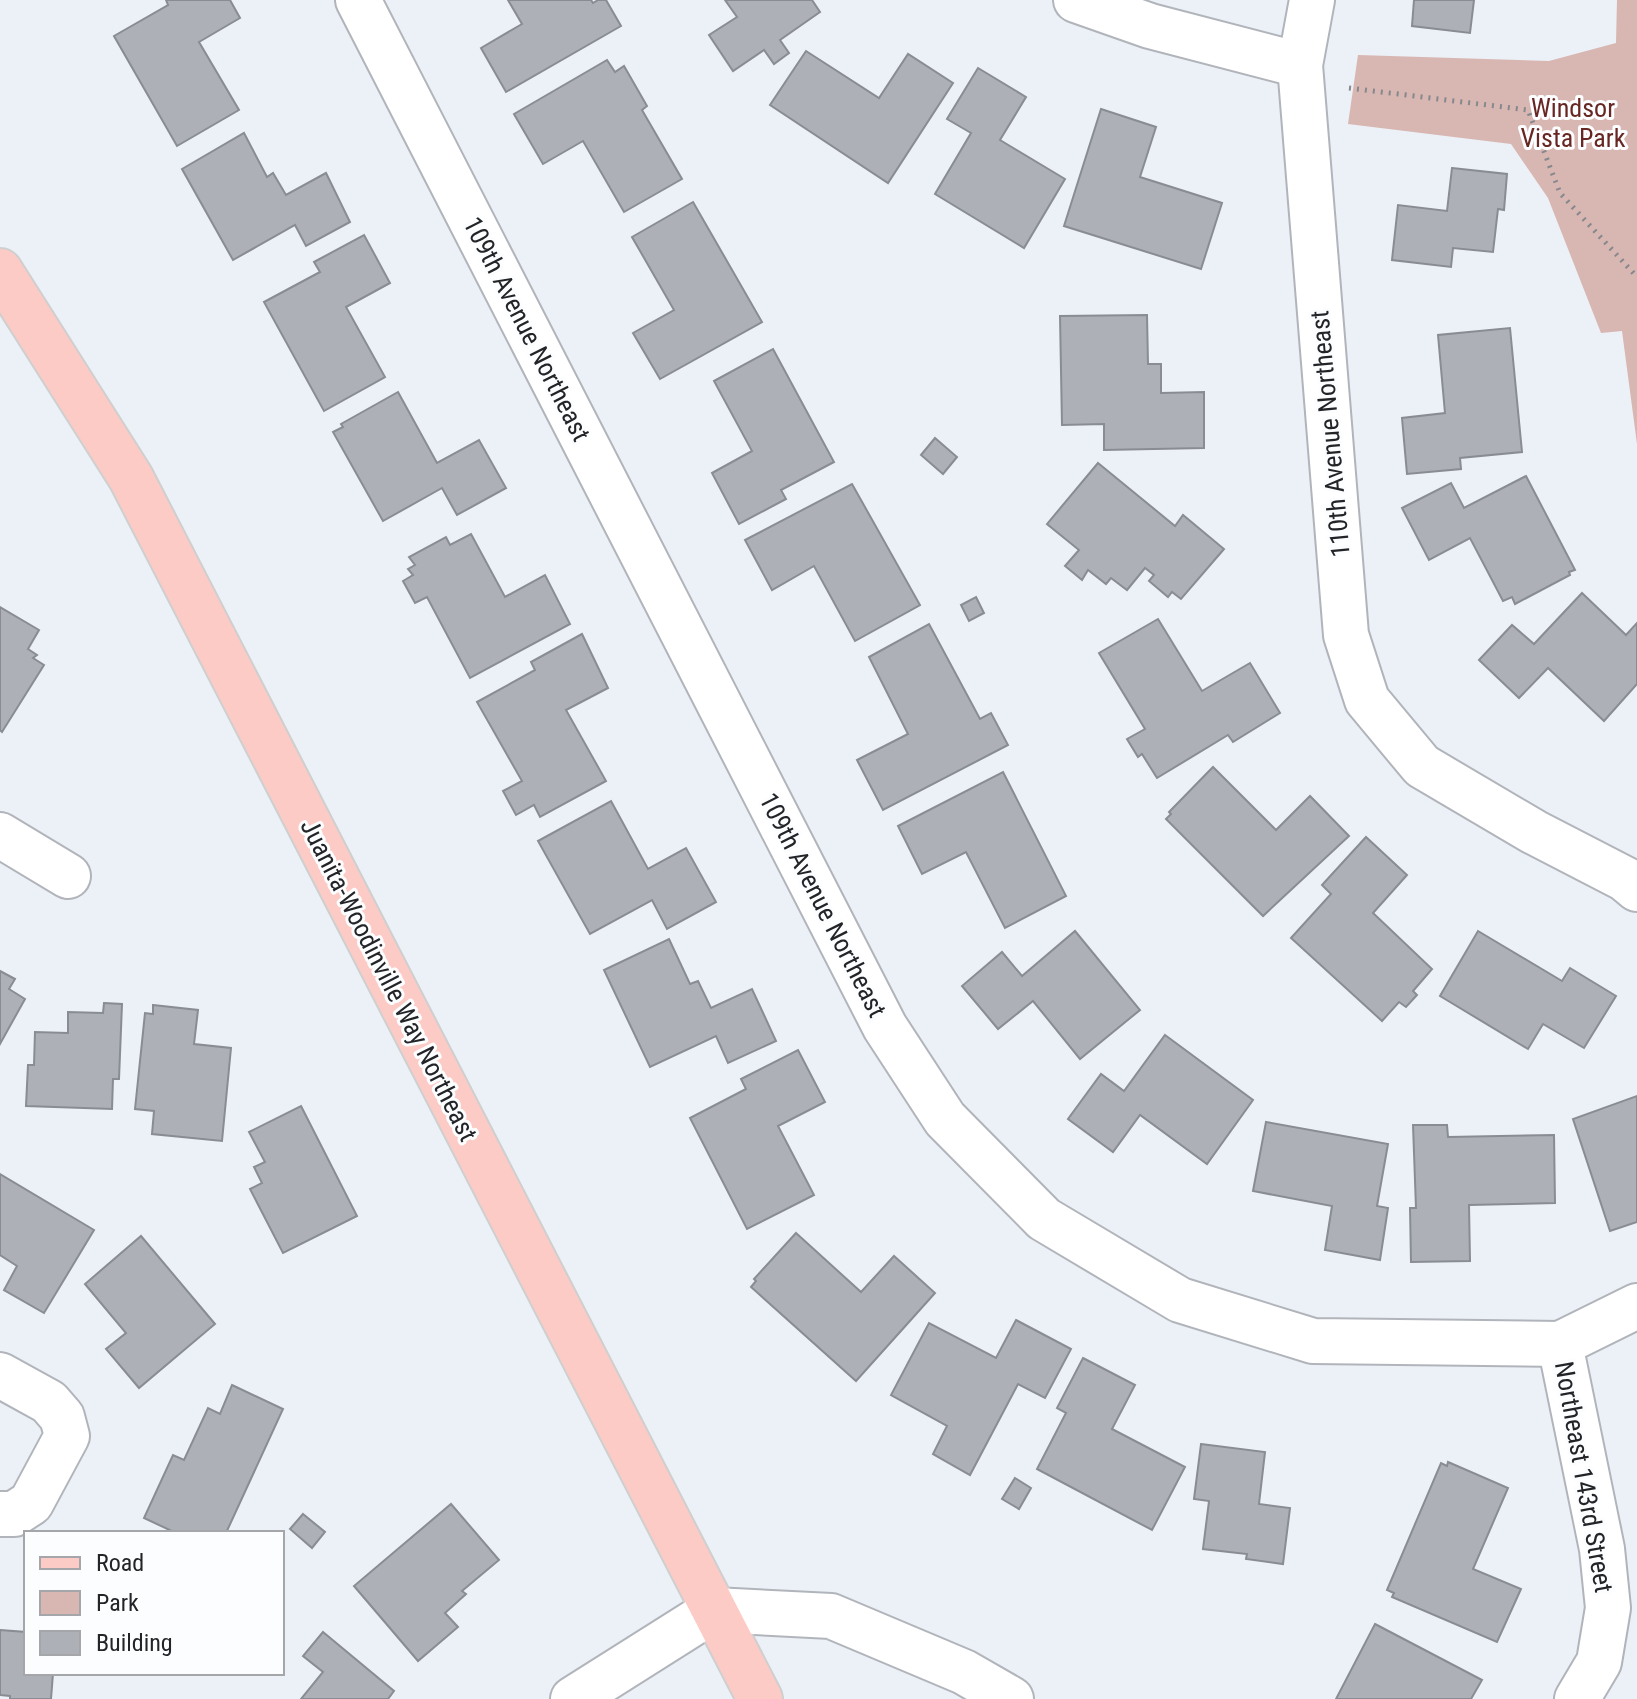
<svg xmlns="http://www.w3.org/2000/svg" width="1637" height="1699" viewBox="0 0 1637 1699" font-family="'Roboto Condensed',sans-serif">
	<rect width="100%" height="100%" fill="#ecf0f7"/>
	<path fill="#d8b6b1" d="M 1617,0 L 1637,0 L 1637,444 L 1622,331 L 1601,333 L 1548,198 L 1511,144 L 1348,124 L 1358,55 L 1549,61 L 1616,43 Z"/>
	<g fill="#adb1b7" stroke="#898c92" stroke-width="2">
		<path d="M 166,0 L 230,0 L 240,18 L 199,42 L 239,110 L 177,146 L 114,36 L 168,5 Z"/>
		<path d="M 508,0 L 591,0 L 593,3 L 598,0 L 606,0 L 621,26 L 506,92 L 481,48 L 522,24 Z"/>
		<path d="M 725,0 L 812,0 L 820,12 L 780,40 L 789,53 L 774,64 L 764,50 L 733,71 L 709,35 L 737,17 Z"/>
		<path d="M 1414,0 L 1474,0 L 1470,33 L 1412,26 Z"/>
		<path d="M 806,51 L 879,98 L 908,54 L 953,83 L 888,183 L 770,105 Z"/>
		<path d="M 607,60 L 615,72 L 624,66 L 647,106 L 642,110 L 682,179 L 624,212 L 583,141 L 543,164 L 514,114 Z"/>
		<path d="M 978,68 L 1026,97 L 1000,140 L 1065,179 L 1024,248 L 935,194 L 971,133 L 947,119 Z"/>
		<path d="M 1101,109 L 1156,127 L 1140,177 L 1222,203 L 1201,269 L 1064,226 Z"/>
		<path d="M 244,133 L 267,177 L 273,173 L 286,195 L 326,173 L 350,222 L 306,246 L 295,225 L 233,260 L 182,169 Z"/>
		<path d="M 1452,168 L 1507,174 L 1504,210 L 1498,209 L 1493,252 L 1453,248 L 1451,267 L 1392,260 L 1398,205 L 1447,211 Z"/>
		<path d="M 693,202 L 762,322 L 660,379 L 633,333 L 674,310 L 632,237 Z"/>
		<path d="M 364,235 L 390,283 L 346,307 L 385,377 L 324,411 L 264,302 L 320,272 L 314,262 Z"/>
		<path d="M 1147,315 L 1148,364 L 1161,364 L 1161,393 L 1204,392 L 1204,448 L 1104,450 L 1104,424 L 1062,425 L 1060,316 Z"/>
		<path d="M 1510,328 L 1522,452 L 1460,458 L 1461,469 L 1407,474 L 1402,418 L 1445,413 L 1438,335 Z"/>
		<path d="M 773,349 L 834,462 L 781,490 L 786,499 L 739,524 L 712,473 L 752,451 L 714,381 Z"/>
		<path d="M 398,392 L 437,463 L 479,440 L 506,488 L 457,515 L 442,488 L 383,521 L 333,432 L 343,427 L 341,424 Z"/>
		<path d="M 935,438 L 957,457 L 943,474 L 921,455 Z"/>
		<path d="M 1098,463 L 1175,526 L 1183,515 L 1224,549 L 1181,599 L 1172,592 L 1168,597 L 1149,581 L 1154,575 L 1145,568 L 1127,590 L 1111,578 L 1106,584 L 1088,570 L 1082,580 L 1065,566 L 1079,550 L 1047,524 Z"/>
		<path d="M 1526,476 L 1575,570 L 1569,572 L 1570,575 L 1515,604 L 1512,597 L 1503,601 L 1470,538 L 1429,560 L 1402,508 L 1451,483 L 1464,508 Z"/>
		<path d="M 852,484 L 920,605 L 855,641 L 814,566 L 772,590 L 745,540 Z"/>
		<path d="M 471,534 L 505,597 L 545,575 L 570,624 L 470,678 L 427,597 L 415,603 L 403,581 L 413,575 L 408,569 L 415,565 L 409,557 L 446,537 L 450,545 Z"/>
		<path d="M 1582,593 L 1626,635 L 1637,623 L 1637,684 L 1604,721 L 1548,668 L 1519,698 L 1479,660 L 1512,625 L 1534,644 Z"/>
		<path d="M 976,597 L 984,613 L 969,621 L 961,605 Z"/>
		<path d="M 0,607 L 39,630 L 28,649 L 37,655 L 33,658 L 44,665 L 2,732 L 0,730 Z"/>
		<path d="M 1158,619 L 1202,691 L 1250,663 L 1280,713 L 1233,742 L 1228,735 L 1157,778 L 1142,754 L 1138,757 L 1127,739 L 1145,729 L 1099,653 Z"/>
		<path d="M 929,624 L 980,719 L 991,713 L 1008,745 L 883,810 L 857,760 L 908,734 L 869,657 Z"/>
		<path d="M 582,634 L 608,688 L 566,710 L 606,781 L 540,817 L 534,805 L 516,815 L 503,791 L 522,781 L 477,702 L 535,670 L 531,662 Z"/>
		<path d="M 1213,767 L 1276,830 L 1310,796 L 1349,836 L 1263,916 L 1166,819 L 1171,814 L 1169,812 Z"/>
		<path d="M 1003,772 L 1066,896 L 1005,928 L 966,852 L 922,874 L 898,826 Z"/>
		<path d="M 611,801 L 648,869 L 686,848 L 716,902 L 667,929 L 652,900 L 590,934 L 538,841 Z"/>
		<path d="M 1366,837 L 1407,875 L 1373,913 L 1432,969 L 1413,991 L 1417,995 L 1406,1007 L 1399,1002 L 1382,1021 L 1291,938 L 1331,894 L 1322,885 Z"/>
		<path d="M 1075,931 L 1140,1010 L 1080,1059 L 1033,1001 L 998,1029 L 962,986 L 1002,952 L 1022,976 Z"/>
		<path d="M 1478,931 L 1562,981 L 1570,968 L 1616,996 L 1584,1048 L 1543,1024 L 1528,1049 L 1440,996 Z"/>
		<path d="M 669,939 L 690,984 L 698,981 L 711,1008 L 752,989 L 776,1041 L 728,1063 L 716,1036 L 650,1067 L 604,970 Z"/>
		<path d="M 0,971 L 15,979 L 9,989 L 25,999 L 0,1044 Z"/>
		<path d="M 104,1003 L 122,1004 L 119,1079 L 113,1079 L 112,1109 L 26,1106 L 28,1065 L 34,1065 L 35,1032 L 68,1033 L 68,1012 L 103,1013 Z"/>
		<path d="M 153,1005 L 198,1010 L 194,1044 L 231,1048 L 222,1141 L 152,1134 L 154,1111 L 135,1109 L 145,1013 L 153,1014 Z"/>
		<path d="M 1165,1035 L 1253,1100 L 1207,1164 L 1140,1115 L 1113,1152 L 1068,1119 L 1101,1074 L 1124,1091 Z"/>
		<path d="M 798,1050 L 825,1102 L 778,1126 L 814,1195 L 747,1229 L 690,1118 L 746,1089 L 741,1079 Z"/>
		<path d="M 1637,1096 L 1637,1222 L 1610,1231 L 1573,1119 Z"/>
		<path d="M 301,1106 L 357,1216 L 283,1253 L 250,1189 L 262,1183 L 254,1167 L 265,1162 L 249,1132 Z"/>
		<path d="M 1266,1122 L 1388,1144 L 1377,1206 L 1388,1208 L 1380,1260 L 1325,1250 L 1332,1206 L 1253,1191 Z"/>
		<path d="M 1413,1125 L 1447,1125 L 1448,1137 L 1554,1135 L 1555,1203 L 1469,1205 L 1470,1261 L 1411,1262 L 1410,1208 L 1416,1208 Z"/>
		<path d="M 0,1174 L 94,1230 L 44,1313 L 4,1290 L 17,1266 L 0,1255 Z"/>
		<path d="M 796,1233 L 861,1292 L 894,1256 L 935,1293 L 856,1381 L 751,1287 L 756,1281 L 754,1279 Z"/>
		<path d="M 141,1236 L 215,1324 L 139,1388 L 106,1349 L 126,1333 L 85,1284 Z"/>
		<path d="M 1016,1320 L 1071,1349 L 1045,1398 L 1018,1384 L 970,1475 L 933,1454 L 947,1426 L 891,1395 L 929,1323 L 996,1358 Z"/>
		<path d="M 1083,1358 L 1135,1385 L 1112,1429 L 1185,1467 L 1152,1530 L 1037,1469 L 1066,1413 L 1057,1408 Z"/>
		<path d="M 232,1385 L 283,1409 L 226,1533 L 176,1533 L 144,1518 L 173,1455 L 184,1460 L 208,1408 L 220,1414 Z"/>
		<path d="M 1201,1444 L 1265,1452 L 1259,1504 L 1290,1508 L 1283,1564 L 1246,1559 L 1247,1554 L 1203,1549 L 1209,1501 L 1194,1499 Z"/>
		<path d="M 1448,1462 L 1508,1488 L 1473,1569 L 1521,1589 L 1497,1642 L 1392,1597 L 1394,1593 L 1387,1590 L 1441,1463 L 1447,1466 Z"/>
		<path d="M 1015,1478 L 1031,1488 L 1019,1509 L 1002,1499 Z"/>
		<path d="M 451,1504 L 499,1560 L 462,1591 L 466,1594 L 445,1613 L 458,1627 L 418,1661 L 354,1586 Z"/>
		<path d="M 303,1514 L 325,1532 L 312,1548 L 290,1529 Z"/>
		<path d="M 1375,1624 L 1482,1680 L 1471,1699 L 1336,1699 Z"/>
		<path d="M 0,1630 L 26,1632 L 26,1673 L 53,1673 L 51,1699 L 10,1699 L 10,1696 L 0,1695 Z"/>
		<path d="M 323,1632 L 394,1691 L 388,1699 L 301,1699 L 323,1672 L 303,1656 Z"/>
	</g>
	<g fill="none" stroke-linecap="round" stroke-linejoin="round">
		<g stroke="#b1b5bb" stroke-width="48">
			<g id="minor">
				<path d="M 358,0 L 885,1027 L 945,1119 L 1044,1219 L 1180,1300 L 1313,1341 L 1560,1344 L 1637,1306"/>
				<path d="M 1076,0 L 1150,26 L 1300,65"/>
				<path d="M 1312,0 L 1300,65 L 1346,635 L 1367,700 L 1422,766 L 1534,832 L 1625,879 L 1637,889"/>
				<path d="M 0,835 L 68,876"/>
				<path d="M 1560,1344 L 1602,1549 L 1608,1608 L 1599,1662 L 1577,1699"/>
				<path d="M 0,1375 L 49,1402 L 62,1417 L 67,1436 L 31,1503 L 14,1514 L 0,1514"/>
				<path d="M 573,1699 L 714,1610 L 831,1616 L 964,1672 L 1011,1699"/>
			</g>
		</g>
		<g stroke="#cfcfcf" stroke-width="48">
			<path id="major" d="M 0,271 L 131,478 L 760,1699"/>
		</g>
		<path stroke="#86888d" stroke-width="5" stroke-dasharray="2 6" stroke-linecap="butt" d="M 1349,88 L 1528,110 L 1560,193 L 1637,277"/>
		<use href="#minor" stroke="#fff" stroke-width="44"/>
		<use href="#major" stroke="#fdcbc5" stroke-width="44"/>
	</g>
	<g text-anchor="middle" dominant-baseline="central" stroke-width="6" stroke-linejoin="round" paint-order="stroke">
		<g font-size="26" fill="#672621" stroke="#fcfdff">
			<text x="1573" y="108">Windsor<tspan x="1573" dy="30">Vista Park</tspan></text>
		</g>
		<g font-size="26" fill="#232427" stroke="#fcfdff">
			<text transform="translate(527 329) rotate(63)">109th Avenue Northeast</text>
			<text transform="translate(1330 434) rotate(-95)">110th Avenue Northeast</text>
			<text transform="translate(823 905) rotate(63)">109th Avenue Northeast</text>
			<text transform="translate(389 980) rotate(63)">Juanita-Woodinville Way Northeast</text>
			<text transform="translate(1584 1477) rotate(80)">Northeast 143rd Street</text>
		</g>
	</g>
	<rect x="24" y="1531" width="260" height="144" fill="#fcfdff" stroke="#a5a6a9" stroke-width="2"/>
	<rect x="40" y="1557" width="40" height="12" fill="#fdcbc5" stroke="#a5a6a9" stroke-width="2"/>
	<text x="96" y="1571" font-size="24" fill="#232427">Road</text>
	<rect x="40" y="1591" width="40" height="24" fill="#d8b6b1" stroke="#a5a6a9" stroke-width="2"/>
	<text x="96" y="1611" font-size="24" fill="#232427">Park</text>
	<rect x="40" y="1631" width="40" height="24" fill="#adb1b7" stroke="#a5a6a9" stroke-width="2"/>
	<text x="96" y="1651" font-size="24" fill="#232427">Building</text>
</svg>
